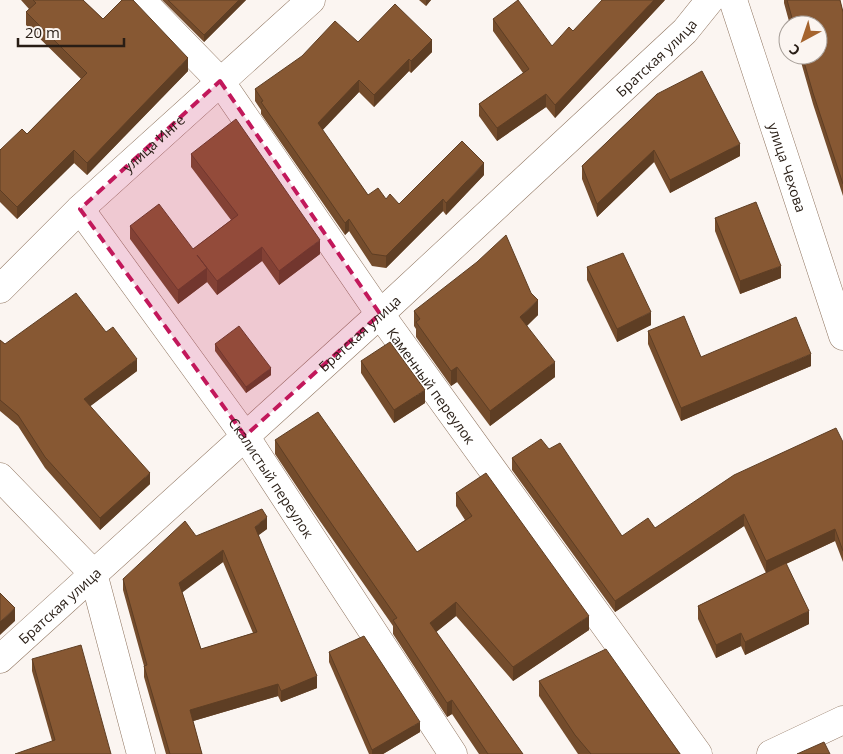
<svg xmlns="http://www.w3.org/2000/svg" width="843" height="754" viewBox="0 0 843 754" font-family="'Open Sans',sans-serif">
	<rect width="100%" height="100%" fill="#fbf5f1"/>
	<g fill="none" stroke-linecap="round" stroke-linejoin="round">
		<g stroke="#907560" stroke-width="29">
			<g id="street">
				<path id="s1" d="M 141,0 L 220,81 L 380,314 L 698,754"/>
				<path id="s2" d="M 733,0 L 843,336"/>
				<path id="s3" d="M 80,209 L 245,436 L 453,754"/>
				<path id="s4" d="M 0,289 L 80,209 L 311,0"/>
				<path d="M 0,477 L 93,573 L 141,754"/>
				<path id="s5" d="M 0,659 L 380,314 L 685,31 L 710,0"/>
				<path d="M 771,754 L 843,720"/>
			</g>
		</g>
		<use href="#street" stroke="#fff" stroke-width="28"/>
	</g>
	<g fill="#744c2c" fill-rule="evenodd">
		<path d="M 21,0 L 83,0 L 103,19 L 188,71 L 87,175 L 74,163 L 17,219 L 0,202 L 0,150 L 27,134 L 81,79 L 26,25 L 26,12 L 29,9 Z"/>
		<path d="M 162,0 L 246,0 L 204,42 Z"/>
		<path d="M 419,0 L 431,0 L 426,6 Z"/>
		<path d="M 665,0 L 555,118 L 546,107 L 497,141 L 479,116 L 479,104 L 523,73 L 493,31 L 493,19 L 552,46 L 573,31 Z"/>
		<path d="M 784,0 L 840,0 L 843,12 L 843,196 L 813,104 L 799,55 L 818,55 L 818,25 L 790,25 L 784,3 Z"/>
		<path d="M 358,42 L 432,52 L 411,73 L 409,71 L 374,107 L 359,92 L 322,130 L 368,195 L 386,199 L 399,204 L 484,175 L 446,215 L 443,211 L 386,268 L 372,266 L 349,231 L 345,235 L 261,114 L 261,110 L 255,101 L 255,89 Z"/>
		<path d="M 657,94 L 740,156 L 670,193 L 654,162 L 597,217 L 582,179 L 582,166 Z"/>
		<path d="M 191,154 L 320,254 L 279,285 L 262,261 L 217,295 L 207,282 L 178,304 L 130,239 L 130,226 L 193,249 L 231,220 L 191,167 Z"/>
		<path d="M 715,218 L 781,278 L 740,294 L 715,231 Z"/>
		<path d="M 587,267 L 651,325 L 617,342 L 587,280 Z"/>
		<path d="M 414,311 L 538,315 L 526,326 L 555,377 L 490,426 L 457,382 L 451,386 L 416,337 L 416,329 L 414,326 Z"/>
		<path d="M 648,331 L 701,357 L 811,366 L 681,421 L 648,344 Z"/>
		<path d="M 106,332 L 137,371 L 90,406 L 150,484 L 100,530 L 45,468 L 18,426 L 0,411 L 0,340 L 5,344 Z"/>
		<path d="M 215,344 L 271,375 L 246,393 L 215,351 Z"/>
		<path d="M 361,361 L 425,403 L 394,423 L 361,373 Z"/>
		<path d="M 275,440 L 417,552 L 465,520 L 456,506 L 456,493 L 589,630 L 513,681 L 456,616 L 436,632 L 523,754 L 479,754 L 452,714 L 447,717 L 393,634 L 393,626 L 313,511 L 275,454 Z"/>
		<path d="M 843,442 L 843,562 L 835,541 L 786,564 L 809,624 L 745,655 L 741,646 L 716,658 L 698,619 L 698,606 L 766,573 L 744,526 L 615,612 L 512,470 L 512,458 L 549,449 L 622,536 L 655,528 Z"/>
		<path d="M 267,529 L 258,535 L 317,688 L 281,702 L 278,696 L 193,721 L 202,754 L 166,754 L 144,677 L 144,666 L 123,590 L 123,579 L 196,536 ZM 223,562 L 253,633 L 201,649 L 182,592 Z"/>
		<path d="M 329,652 L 420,732 L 383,754 L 369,754 L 329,662 Z"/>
		<path d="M 32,659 L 111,754 L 52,741 L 32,671 Z"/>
		<path d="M 539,681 L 680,754 L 578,754 L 539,696 Z"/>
	</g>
	<g fill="#5e3e24">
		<path d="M 239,0 L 246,0 L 204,42 L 204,35 Z"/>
		<path d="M 426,0 L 431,0 L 426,6 Z"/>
		<path d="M 654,0 L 665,0 L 555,118 L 555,105 Z"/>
		<path d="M 432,40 L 432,52 L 411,73 L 411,61 Z"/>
		<path d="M 188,58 L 188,71 L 87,175 L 87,163 Z"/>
		<path d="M 409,59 L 409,71 L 374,107 L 374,95 Z"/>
		<path d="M 359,80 L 359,92 L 318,135 L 318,123 Z"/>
		<path d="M 546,94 L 546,107 L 497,141 L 497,128 Z"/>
		<path d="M 740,144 L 740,156 L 670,193 L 670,180 Z"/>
		<path d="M 74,150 L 74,163 L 17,219 L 17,207 Z"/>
		<path d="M 654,150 L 654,162 L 597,217 L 597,204 Z"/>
		<path d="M 484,163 L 484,175 L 446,215 L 446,203 Z"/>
		<path d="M 443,199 L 443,211 L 386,268 L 386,256 Z"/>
		<path d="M 349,219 L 349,231 L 345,235 L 345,223 Z"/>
		<path d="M 320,240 L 320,254 L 279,285 L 279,271 Z"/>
		<path d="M 262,247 L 262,261 L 217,295 L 217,281 Z"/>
		<path d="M 781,266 L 781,278 L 740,294 L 740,281 Z"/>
		<path d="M 207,268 L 207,282 L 178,304 L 178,290 Z"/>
		<path d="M 538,300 L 538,315 L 520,333 L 520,317 Z"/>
		<path d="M 651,312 L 651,325 L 617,342 L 617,329 Z"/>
		<path d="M 811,354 L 811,366 L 681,421 L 681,408 Z"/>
		<path d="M 137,359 L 137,371 L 84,411 L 84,399 Z"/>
		<path d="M 555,362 L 555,377 L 490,426 L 490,411 Z"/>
		<path d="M 457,367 L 457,382 L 451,386 L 451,371 Z"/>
		<path d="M 271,368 L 271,375 L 246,393 L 246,387 Z"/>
		<path d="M 425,390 L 425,403 L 394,423 L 394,410 Z"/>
		<path d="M 150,473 L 150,484 L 100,530 L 100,518 Z"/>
		<path d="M 744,514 L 744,526 L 615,612 L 615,601 Z"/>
		<path d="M 267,517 L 267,529 L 255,538 L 255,527 Z"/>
		<path d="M 835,529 L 835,541 L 766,573 L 766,561 Z"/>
		<path d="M 223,550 L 223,562 L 179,595 L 179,583 Z"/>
		<path d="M 456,602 L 456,616 L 430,637 L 430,623 Z"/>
		<path d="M 15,608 L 15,621 L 0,635 L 0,622 Z"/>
		<path d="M 809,611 L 809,624 L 745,655 L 745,642 Z"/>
		<path d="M 589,616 L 589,630 L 513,681 L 513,667 Z"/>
		<path d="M 741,633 L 741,646 L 716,658 L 716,645 Z"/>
		<path d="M 317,676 L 317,688 L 281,702 L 281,691 Z"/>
		<path d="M 278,684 L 278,696 L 190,722 L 190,710 Z"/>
		<path d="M 452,700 L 452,714 L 447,717 L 447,703 Z"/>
		<path d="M 420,722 L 420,732 L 383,754 L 372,754 L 372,750 Z"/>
	</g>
	<g fill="#875833" stroke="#5e3e24" fill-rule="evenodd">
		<path d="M 33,0 L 83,0 L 103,19 L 122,0 L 133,0 L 188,58 L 87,163 L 74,150 L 17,207 L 0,190 L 0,150 L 22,129 L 27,134 L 87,73 L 26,12 L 36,3 Z"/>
		<path d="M 168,0 L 239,0 L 204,35 Z"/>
		<path d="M 518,0 L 552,46 L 569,27 L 573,31 L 602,0 L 654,0 L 555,105 L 546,94 L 497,128 L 479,104 L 529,69 L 493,19 Z"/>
		<path d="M 787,0 L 840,0 L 843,12 L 843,184 L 813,93 L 802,55 L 818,55 L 818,25 L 794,25 Z"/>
		<path d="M 395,4 L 432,40 L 411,61 L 409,59 L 374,95 L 359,80 L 318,123 L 368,195 L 378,188 L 386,199 L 390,194 L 399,204 L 462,141 L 484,163 L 446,203 L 443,199 L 386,256 L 372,254 L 349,219 L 345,223 L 261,102 L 263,101 L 255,89 L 302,56 L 335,21 L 358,42 Z"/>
		<path d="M 702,71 L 740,144 L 670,180 L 654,150 L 597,204 L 582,166 L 657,94 Z"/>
		<path d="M 236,119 L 320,240 L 279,271 L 262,247 L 217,281 L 197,255 L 207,268 L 178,290 L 130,226 L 159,204 L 193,249 L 238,215 L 191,154 Z"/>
		<path d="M 756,202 L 781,266 L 740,281 L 715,218 Z"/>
		<path d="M 506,235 L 531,293 L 538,300 L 520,317 L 555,362 L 490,411 L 457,367 L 451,371 L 416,322 L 420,319 L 414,311 L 477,262 Z"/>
		<path d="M 623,253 L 651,312 L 617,329 L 587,267 Z"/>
		<path d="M 76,293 L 106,332 L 113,327 L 137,359 L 84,399 L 150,473 L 100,518 L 45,457 L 18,415 L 0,400 L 0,340 L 5,344 Z"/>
		<path d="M 684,316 L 701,357 L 796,317 L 811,354 L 681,408 L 648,331 Z"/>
		<path d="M 239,326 L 271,368 L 246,387 L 215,344 Z"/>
		<path d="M 390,342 L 425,390 L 394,410 L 361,361 Z"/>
		<path d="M 318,412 L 417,552 L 472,516 L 456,493 L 486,473 L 589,616 L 513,667 L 456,602 L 430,623 L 523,754 L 488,754 L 452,700 L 447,703 L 393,620 L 397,618 L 313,497 L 275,440 Z"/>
		<path d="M 836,428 L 843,442 L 843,551 L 835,529 L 766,561 L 744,514 L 615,601 L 512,458 L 541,439 L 549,449 L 560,443 L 622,536 L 648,518 L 655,528 L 734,475 Z"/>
		<path d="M 262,509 L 267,517 L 255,527 L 317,676 L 281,691 L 278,684 L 190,710 L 202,754 L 170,754 L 144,666 L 147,665 L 123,579 L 185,521 L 196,536 ZM 223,550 L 257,632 L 201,649 L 179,583 Z"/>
		<path d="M 786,563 L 809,611 L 745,642 L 741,633 L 716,645 L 698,606 Z"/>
		<path d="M 0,593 L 15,608 L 0,622 Z"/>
		<path d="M 364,636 L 420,722 L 372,750 L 329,652 Z"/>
		<path d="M 81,645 L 111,754 L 15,754 L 55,740 L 32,659 Z"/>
		<path d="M 606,649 L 680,754 L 591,754 L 575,735 L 539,681 Z"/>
		<path d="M 824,742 L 830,754 L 797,754 Z"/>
	</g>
	<path fill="#c2185b" fill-opacity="0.2" stroke="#c2185b" stroke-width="4" stroke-dasharray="10 6" stroke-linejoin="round" d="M 220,81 L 380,314 L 245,436 L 80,209 Z"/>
	<g text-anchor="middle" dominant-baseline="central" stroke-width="5" stroke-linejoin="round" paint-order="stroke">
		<g font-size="14" fill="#281d15" stroke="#fbf5f1">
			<text stroke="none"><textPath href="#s5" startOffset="890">Братская улица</textPath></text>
			<text stroke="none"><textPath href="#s4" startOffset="212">улица Инге</textPath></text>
			<text stroke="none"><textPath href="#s2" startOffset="176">улица Чехова</textPath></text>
			<text stroke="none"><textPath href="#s5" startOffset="485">Братская улица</textPath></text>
			<text stroke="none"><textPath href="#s1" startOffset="484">Каменный переулок</textPath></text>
			<text stroke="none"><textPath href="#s3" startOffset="330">Скалистый переулок</textPath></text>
			<text stroke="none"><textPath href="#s5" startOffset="80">Братская улица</textPath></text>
		</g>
	</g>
	<g transform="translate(803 40) rotate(220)"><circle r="24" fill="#fbf5f1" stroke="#a79f99"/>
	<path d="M0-4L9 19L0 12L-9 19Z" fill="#a5642e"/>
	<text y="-8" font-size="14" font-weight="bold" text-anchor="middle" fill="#281d15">С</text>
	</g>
	<path d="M18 38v8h106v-8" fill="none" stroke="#281d15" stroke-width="2.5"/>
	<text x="25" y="38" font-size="15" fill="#281d15" stroke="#fbf5f1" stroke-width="4" paint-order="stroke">20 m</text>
</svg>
